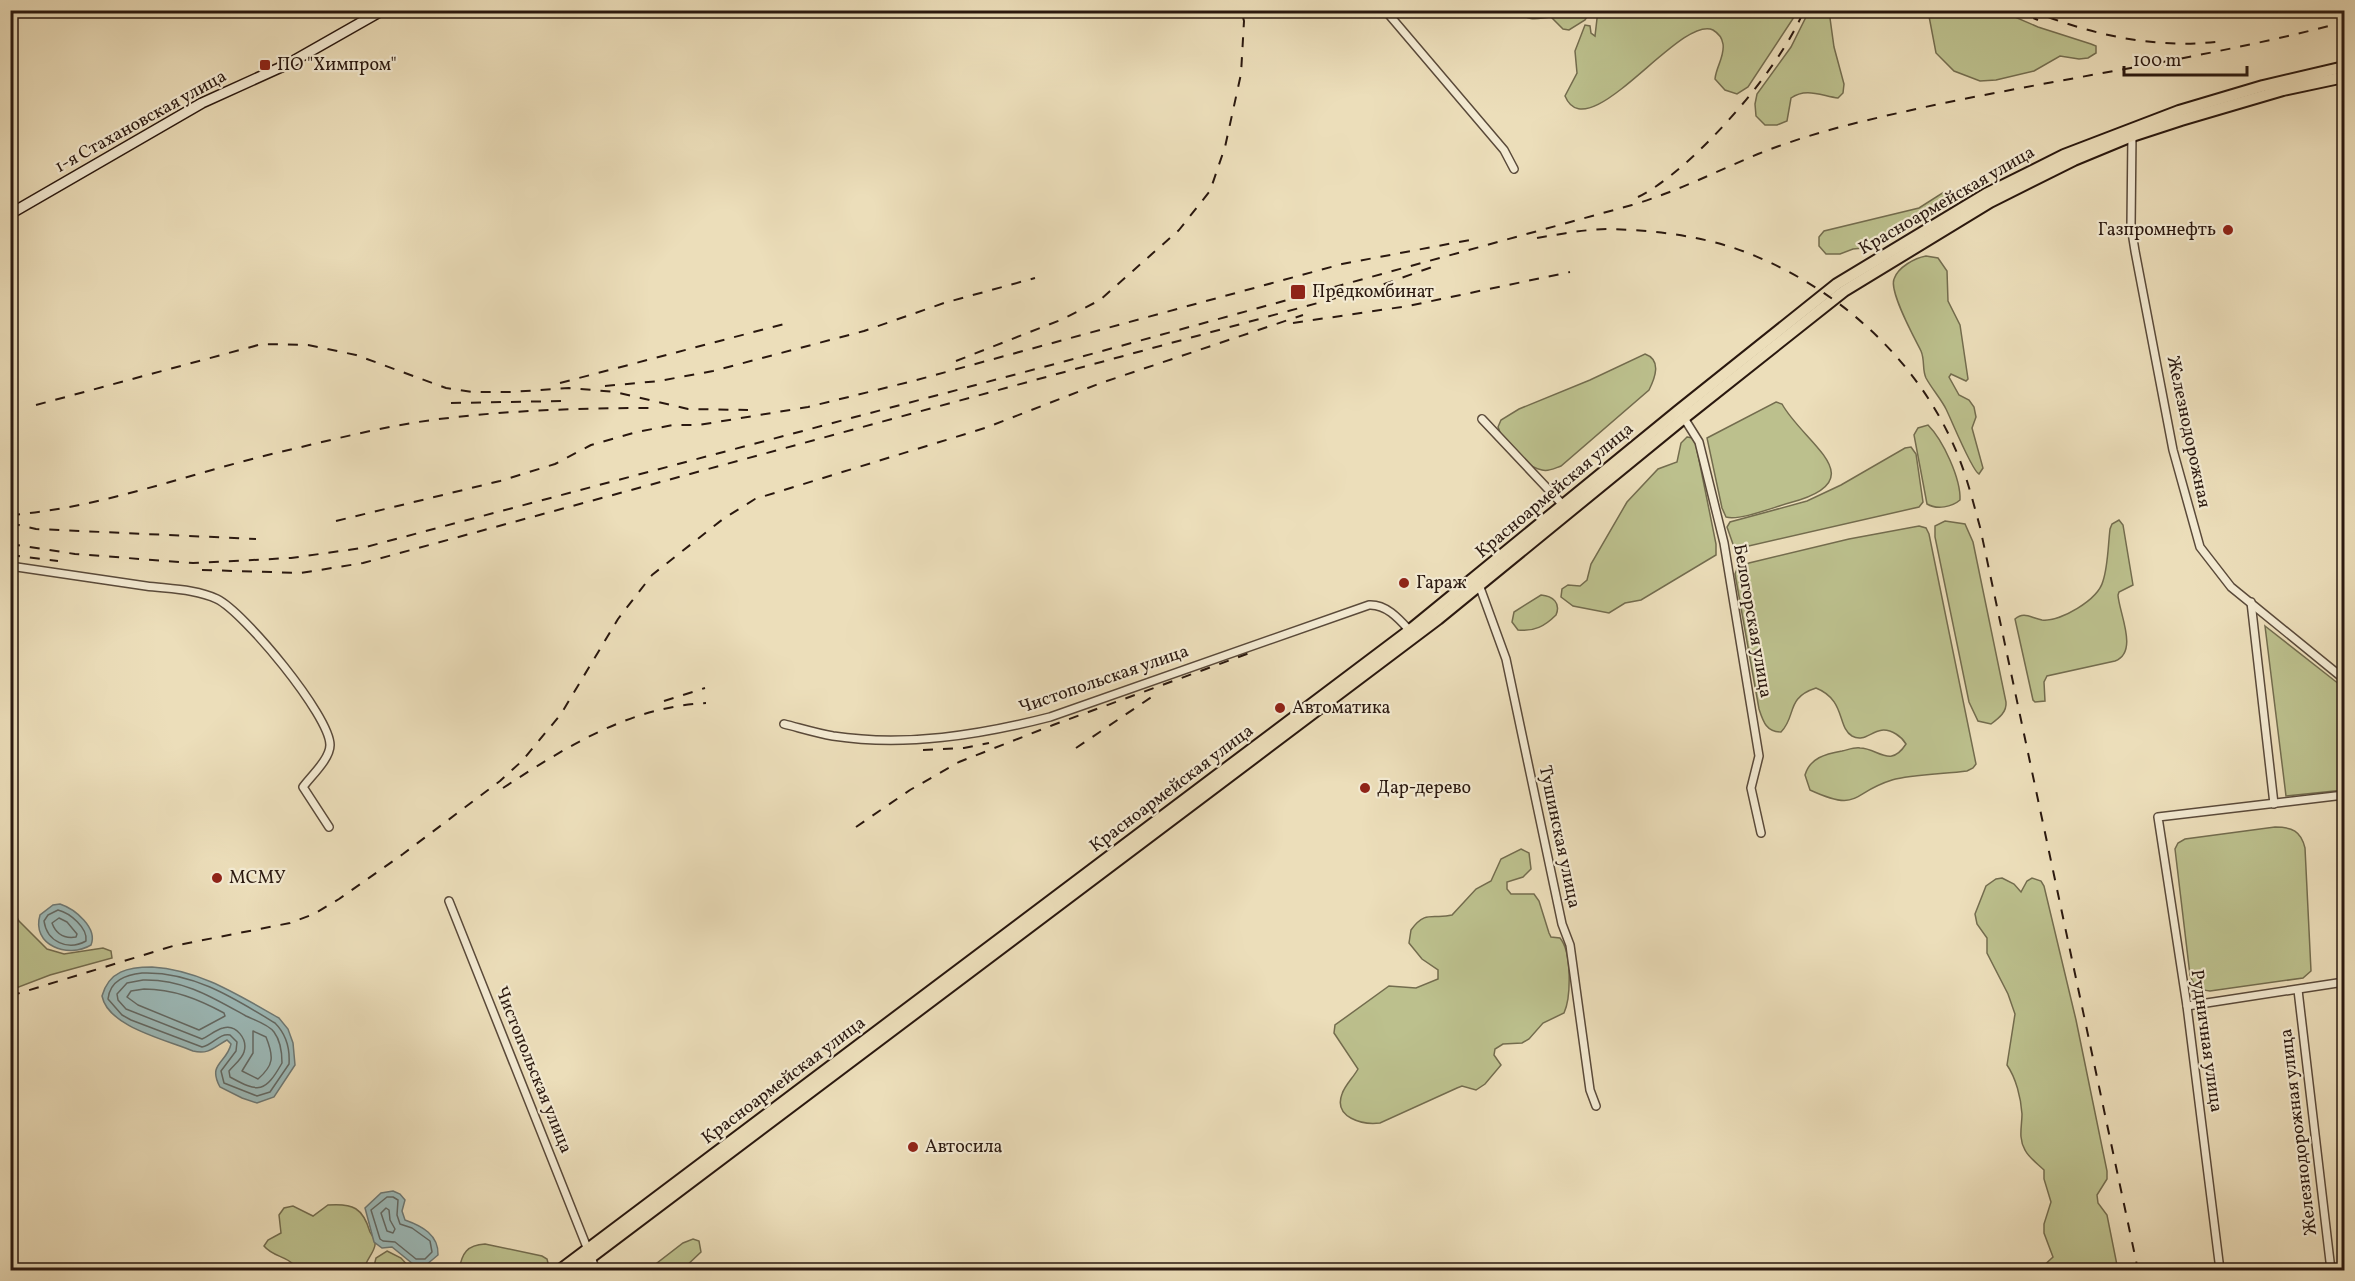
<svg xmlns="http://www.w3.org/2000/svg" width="2355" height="1281" viewBox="0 0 2355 1281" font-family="Vollkorn,serif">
	<rect width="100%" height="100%" fill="#ecdeba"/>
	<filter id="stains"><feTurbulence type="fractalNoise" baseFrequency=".00333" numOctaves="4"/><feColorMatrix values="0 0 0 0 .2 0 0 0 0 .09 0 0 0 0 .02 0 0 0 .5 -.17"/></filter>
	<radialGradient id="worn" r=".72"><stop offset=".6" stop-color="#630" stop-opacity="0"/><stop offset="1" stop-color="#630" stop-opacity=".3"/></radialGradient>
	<g fill="#bcc08d" stroke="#736c4e" stroke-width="1.5">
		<path d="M 1598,10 L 1798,10 L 1798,11 L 1748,87 L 1737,94 L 1725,90 L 1715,79 C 1716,67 1725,56 1723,44 C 1722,37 1718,33 1713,30 C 1680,14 1588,151 1565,96 L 1577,73 L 1575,51 L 1585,25 L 1590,26 L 1591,33 L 1595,36 Z"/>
		<path d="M 1521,11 L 1521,10 L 1591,11 L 1585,20 L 1569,30 L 1563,29 L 1551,17 C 1540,18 1526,23 1521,11 Z"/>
		<path d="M 1809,11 L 1829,11 L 1834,47 L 1844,84 L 1843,93 L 1838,98 C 1822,96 1806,87 1791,98 L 1787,121 L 1777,125 L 1765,125 L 1756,116 L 1755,104 L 1757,94 L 1791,47 Z"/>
		<path d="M 1928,11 L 2001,11 L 2038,27 L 2091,44 L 2096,46 L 2096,53 L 2088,58 L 2079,59 L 2060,56 L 2034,71 L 1996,80 L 1980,81 L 1954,71 L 1936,53 Z"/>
		<path d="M 1944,192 L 1946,192 L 1946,197 L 1935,209 L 1874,247 L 1853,249 L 1840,254 L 1826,254 L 1819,246 L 1819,237 L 1824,231 L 1919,208 Z"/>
		<path d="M 1926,256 L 1938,258 L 1947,271 L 1948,301 L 1960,325 L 1968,379 L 1966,381 L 1951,374 L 1949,377 L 1959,395 L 1969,400 L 1974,407 L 1976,417 L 1972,428 L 1983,468 L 1979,474 C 1972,471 1952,421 1946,409 C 1941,399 1932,389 1926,378 C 1922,370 1925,360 1921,351 C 1915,339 1889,292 1894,279 C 1898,267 1915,258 1926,256 Z"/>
		<path d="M 1645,354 C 1662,360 1655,378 1649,390 L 1561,466 C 1555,468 1549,472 1542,470 C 1525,466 1503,444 1498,427 L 1501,420 L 1519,409 L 1590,380 Z"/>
		<path d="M 1776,402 L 1782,404 C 1804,444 1877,480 1789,503 C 1774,507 1740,521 1726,517 L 1722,508 L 1707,438 Z"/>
		<path d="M 1928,425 C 1943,440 1961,479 1960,500 C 1952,507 1937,510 1927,504 L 1914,435 L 1918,428 Z"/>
		<path d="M 1687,437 L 1693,438 L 1696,445 L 1716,544 L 1716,555 L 1641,600 L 1625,603 L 1609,613 L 1573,606 L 1561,597 L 1562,589 L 1568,585 L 1580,586 L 1587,580 L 1591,564 L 1627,502 L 1658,469 L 1677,462 L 1681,443 Z"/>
		<path d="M 1911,447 L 1916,454 L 1923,502 L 1919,507 L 1740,548 L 1734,547 L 1727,527 L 1730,522 L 1807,501 L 1841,485 L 1905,448 Z"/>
		<path d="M 2119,520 L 2123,525 L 2133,585 L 2119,592 L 2118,595 C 2119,613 2139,652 2115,661 L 2047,676 L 2044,682 L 2045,701 L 2035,702 L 2033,700 L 2015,619 C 2024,611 2031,618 2042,620 C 2060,622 2098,600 2103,581 C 2108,566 2108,546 2110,529 L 2112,524 Z"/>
		<path d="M 1945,521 L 1965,524 L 1973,542 L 2006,702 C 2007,712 1999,718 1991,724 L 1978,721 L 1969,702 L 1935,537 L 1935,526 Z"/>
		<path d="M 1919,526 L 1926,528 L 1929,534 L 1976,764 L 1973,768 L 1967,771 C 1945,774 1912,774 1892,780 C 1850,793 1860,813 1810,790 L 1805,775 C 1810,758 1825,754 1842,751 C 1847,750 1855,747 1860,748 C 1878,748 1890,769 1906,744 C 1903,739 1901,737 1896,734 C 1875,721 1868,745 1852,736 C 1837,727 1846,700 1816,688 C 1785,698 1797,716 1781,732 C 1766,732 1763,721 1759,709 L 1735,574 L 1737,569 L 1749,563 L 1849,539 Z"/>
		<path d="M 1541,595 C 1553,596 1561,603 1556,615 C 1545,626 1534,632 1518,630 L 1512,622 L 1514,612 Z"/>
		<path d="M 2265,626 L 2344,688 L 2344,790 L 2286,796 Z"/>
		<path d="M 2275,827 C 2292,827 2301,831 2305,848 L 2311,971 L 2303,978 L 2210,991 C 2198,990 2194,986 2190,975 L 2175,849 L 2178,843 L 2185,839 Z"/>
		<path d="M 1521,849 L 1529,853 L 1531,869 L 1523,877 L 1507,882 L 1507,889 L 1511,894 L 1534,894 L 1539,901 L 1549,933 L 1551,937 L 1560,938 C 1572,952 1571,998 1564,1013 L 1543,1023 L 1529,1039 L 1522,1043 L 1503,1044 L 1495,1049 L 1494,1055 L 1501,1065 L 1485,1084 L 1476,1090 L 1462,1086 L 1457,1088 L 1380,1123 C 1363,1125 1333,1118 1342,1094 C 1345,1085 1353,1078 1358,1069 L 1334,1033 L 1335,1025 L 1389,986 L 1416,988 L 1438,979 L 1438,970 L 1422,959 L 1409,943 L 1411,930 C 1426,909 1434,920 1452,915 L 1476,889 L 1491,881 L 1501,859 Z"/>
		<path d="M 2002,878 L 2014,884 L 2021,892 L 2027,881 L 2032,878 L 2041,881 L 2044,886 L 2076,1020 L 2107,1171 L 2107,1179 L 2097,1195 L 2098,1203 L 2107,1215 L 2118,1270 L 2039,1270 L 2053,1257 L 2044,1233 L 2044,1224 L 2051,1202 L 2044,1179 L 2044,1170 C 2038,1164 2029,1158 2025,1150 C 2018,1138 2022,1126 2022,1114 C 2021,1098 2016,1078 2007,1065 L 2015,1014 L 2008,994 L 1987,953 L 1987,938 L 1977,924 L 1975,914 L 1986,886 L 1996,879 Z"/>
		<path d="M 10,905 L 19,921 L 47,949 L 64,954 L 103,948 L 111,951 L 112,958 L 50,975 L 11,990 Z"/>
		<path d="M 328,1205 C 353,1203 363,1208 370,1232 C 372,1236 376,1240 375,1245 C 374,1253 365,1261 364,1270 L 291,1270 L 293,1264 C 285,1256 272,1256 264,1246 L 268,1240 L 281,1233 L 279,1215 L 284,1208 L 293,1206 L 313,1216 Z"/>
		<path d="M 693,1239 L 699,1241 L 701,1252 L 682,1270 L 648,1270 L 683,1243 Z"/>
		<path d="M 485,1244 L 542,1256 L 547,1259 L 548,1263 L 543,1270 L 459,1270 C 462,1253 467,1245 485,1244 Z"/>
		<path d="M 387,1251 L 401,1258 L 412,1270 L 373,1270 L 376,1258 Z"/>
	</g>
	<g fill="#9cbab9" stroke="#6e7975" stroke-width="1.5">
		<path d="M 60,904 C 75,909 98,928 91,945 C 68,959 31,945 40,915 L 53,905 Z"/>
		<path d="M 152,967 C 200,970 238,995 279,1018 L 288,1029 L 293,1043 L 295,1065 L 274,1097 L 257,1103 L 242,1098 L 220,1087 C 207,1063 227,1063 231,1044 L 227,1040 C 214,1047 209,1055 193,1051 C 167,1040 108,1027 102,996 C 109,971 128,967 152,967 Z"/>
		<path d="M 393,1191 L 400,1194 L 405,1200 L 402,1211 L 405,1220 C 422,1226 439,1235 438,1255 L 426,1265 L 413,1264 L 392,1247 L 382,1248 L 374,1242 L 365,1208 L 381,1193 Z"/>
	</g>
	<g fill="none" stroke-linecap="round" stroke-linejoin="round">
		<g stroke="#636964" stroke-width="1.5">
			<path d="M 58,910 C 70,913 88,928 86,941 C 68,951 47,942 44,921 L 48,915 Z"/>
			<path d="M 59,918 L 67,922 L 77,934 L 76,937 C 63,939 56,934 52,923 Z"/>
			<path d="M 142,973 C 192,971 234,998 275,1023 C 286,1034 290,1049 289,1064 L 270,1092 L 257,1096 L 224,1083 L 221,1071 L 236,1051 L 237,1042 L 230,1035 C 219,1033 213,1045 202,1047 L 131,1020 L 122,1015 L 108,999 C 110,980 126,975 142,973 Z"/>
			<path d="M 143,980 C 183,979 212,997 246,1016 C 254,1020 268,1024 274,1032 C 280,1040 282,1053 282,1063 C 265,1093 259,1093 230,1077 L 229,1071 C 234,1065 242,1059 244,1052 C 248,1039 236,1024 223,1028 C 215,1030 209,1036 202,1039 L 126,1009 L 118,1000 L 117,994 L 127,983 Z"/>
			<path d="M 144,989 C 173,989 198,999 224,1013 L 225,1016 L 199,1030 L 138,1005 L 127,997 L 131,991 Z"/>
			<path d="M 253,1031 L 266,1037 C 274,1057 274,1065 258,1079 L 242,1071 L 253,1053 Z"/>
			<path d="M 387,1197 L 393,1197 L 398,1200 L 397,1215 L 400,1224 L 412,1228 L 430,1241 L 432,1252 L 425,1259 L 416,1259 L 395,1242 L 383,1241 L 380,1239 L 371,1210 Z"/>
			<path d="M 386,1208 L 389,1210 L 390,1220 L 395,1229 L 393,1233 L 387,1231 L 381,1213 Z"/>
		</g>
		<g stroke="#5a4a3a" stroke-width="10">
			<g id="street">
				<path d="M 1385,10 L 1504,150 L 1514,169"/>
				<path d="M 2132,133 L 2131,226 L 2135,251 L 2173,450 L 2200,547 L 2231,587 L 2344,679"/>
				<path d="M 1684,418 L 1699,442 L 1724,543 L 1759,756 L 1751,788 L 1761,833"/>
				<path d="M 1482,419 L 1563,505"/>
				<path d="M 10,566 C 55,573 101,579 146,586 C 169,589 196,589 217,599 C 244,612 330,716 330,745 C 330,759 311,776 303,787 L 329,827"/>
				<path d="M 1478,582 L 1506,659 L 1562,924 L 1570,945 L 1590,1090 L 1596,1106"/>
				<path d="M 2251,602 L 2274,804"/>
				<path d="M 784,724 C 800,728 816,733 833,736 C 905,747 980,735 1050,717 L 1369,605 C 1387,604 1400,620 1411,632"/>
				<path d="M 449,901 L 596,1270"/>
				<path d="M 2298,990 L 2331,1270"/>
				<path d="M 2187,1006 L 2344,982"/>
				<path d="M 2220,1270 L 2187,1006 L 2158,817 L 2344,795"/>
			</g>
		</g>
		<g stroke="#2a180f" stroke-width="12">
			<path id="secondary" d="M 10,214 L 202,103 L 288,64 L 383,10"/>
		</g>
		<g stroke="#2a180f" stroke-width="14">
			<g id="primary">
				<path d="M 560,1270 L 1410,630 L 1678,411 L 1837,284 L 1986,194 L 2064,155 L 2179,111 L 2263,86 L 2344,67"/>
				<path d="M 574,1270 L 1438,619 L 1684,418 L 1844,291 L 1990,202 L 2074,160 L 2132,136 L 2181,120 L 2283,90 L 2344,77"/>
			</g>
		</g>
		<use href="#street" stroke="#f3ead2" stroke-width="7"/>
		<use href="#secondary" stroke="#f3ead2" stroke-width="9"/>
		<use href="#primary" stroke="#ecdeba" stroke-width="10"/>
		<g stroke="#2a180f" stroke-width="2" stroke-dasharray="10 10" stroke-linecap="butt">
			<path d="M 2015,10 L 2038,20"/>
			<path d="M 2030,10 C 2091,35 2157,50 2223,41"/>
			<path d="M 10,25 L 25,10"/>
			<path d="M 1638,197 C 1693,170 1781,68 1804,10"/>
			<path d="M 1537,238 C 1561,234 1586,229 1610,229 C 1650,230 1693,235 1731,247 C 1830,280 1917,356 1957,453 C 1967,477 1973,502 1980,527 L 2138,1270"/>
			<path d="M 1293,323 L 1408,306 L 1570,272"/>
			<path d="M 956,361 L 1063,319 L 1100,300 L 1179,230 L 1210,191 L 1225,147 L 1241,74 L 1244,21 L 1241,10"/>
			<path d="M 560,383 L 784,324"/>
			<path d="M 605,386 L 659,381 L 713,371 L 864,331 L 944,303 L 1035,278"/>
			<path d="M 451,403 L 565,401"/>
			<path d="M 36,405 L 262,344 L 308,345 L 356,355 L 446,388 L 472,392 L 511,392 L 569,388 L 615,392 L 688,409 L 748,410"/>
			<path d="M 10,515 C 102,508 187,474 276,453 C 327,441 380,427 432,420 C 507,410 582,408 658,408"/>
			<path d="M 336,521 L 500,481 L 555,464 L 591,445 L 637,432 L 673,425 L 699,425 L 808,407 L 913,381 L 1342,264 L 1475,239"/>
			<path d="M 10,523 L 36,529 L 256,539"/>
			<path d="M 10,544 L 75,554 L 193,563 L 291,558 L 362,548 L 1066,361 L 1632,205 C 1676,192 1715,172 1758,154 C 1788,142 1820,132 1852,124 C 2015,83 2183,65 2344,22"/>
			<path d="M 10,555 L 58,561"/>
			<path d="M 202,570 L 301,573 L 363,563 L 1373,288 L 1435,266"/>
			<path d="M 664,701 L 705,688"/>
			<path d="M 1076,748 L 1156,694"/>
			<path d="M 923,750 L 964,748 L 989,743"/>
			<path d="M 503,788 C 566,747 629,707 706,703"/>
			<path d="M 856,827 L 910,790 L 959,762 L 1053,725 L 1255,651"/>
			<path d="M 10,996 L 173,946 L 290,923 L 314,914 L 339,899 L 403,854 L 500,781 L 522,761 L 561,714 L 618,619 L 652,575 L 723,519 L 755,499 L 985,428 L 1101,383 L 1303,315"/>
		</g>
	</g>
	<g fill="#8f2418" stroke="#f3ead2" stroke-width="2">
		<rect x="259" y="59" width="12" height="12" rx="3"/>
		<circle cx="2228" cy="230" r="6"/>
		<rect x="1290" y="284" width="16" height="16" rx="3"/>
		<circle cx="1404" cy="583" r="6"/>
		<circle cx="1280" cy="708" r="6"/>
		<circle cx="1365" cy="788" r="6"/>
		<circle cx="217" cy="878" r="6"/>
		<circle cx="913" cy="1147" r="6"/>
	</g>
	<g text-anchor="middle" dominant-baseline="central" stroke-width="4.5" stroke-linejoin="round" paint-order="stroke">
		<g font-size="18" fill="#2a180f" stroke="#f3ead2" text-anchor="start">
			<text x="277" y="65">ПО "Химпром"</text>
			<text x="2216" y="230" text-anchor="end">Газпромнефть</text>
			<text x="1312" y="292">Предкомбинат</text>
			<text x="1416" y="583">Гараж</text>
			<text x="1292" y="708">Автоматика</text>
			<text x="1377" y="788">Дар-дерево</text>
			<text x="229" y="878">МСМУ</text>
			<text x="925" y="1147">Автосила</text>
		</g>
		<g font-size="18" fill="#2a180f" stroke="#f3ead2">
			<text transform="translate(141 122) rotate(-29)">1-я Стахановская улица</text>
			<text transform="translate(1947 201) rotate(-30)">Красноармейская улица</text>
			<text transform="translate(2188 432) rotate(78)">Железнодорожная</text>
			<text transform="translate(1555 491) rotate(-40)">Красноармейская улица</text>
			<text transform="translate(1752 621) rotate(80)">Белогорская улица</text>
			<text transform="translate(1104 680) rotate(-19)">Чистопольская улица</text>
			<text transform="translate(1172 789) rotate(-37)">Красноармейская улица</text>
			<text transform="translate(1559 837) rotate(78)">Тушинская улица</text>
			<text transform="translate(2206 1041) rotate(82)">Рудничная улица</text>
			<text transform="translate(533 1070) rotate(68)">Чистопольская улица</text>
			<text transform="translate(784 1081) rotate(-37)">Красноармейская улица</text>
			<text transform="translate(2299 1132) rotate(-97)">Железнодорожная улица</text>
		</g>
	</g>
	<rect width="2355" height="1281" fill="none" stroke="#ecdeba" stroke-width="36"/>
	<rect x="12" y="12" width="2331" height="1257" fill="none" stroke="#2a180f" stroke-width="3"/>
	<rect x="18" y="18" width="2319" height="1245" fill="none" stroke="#2a180f" stroke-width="1.5"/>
	<path d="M2124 66v9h123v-9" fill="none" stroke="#2a180f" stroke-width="3"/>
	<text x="2133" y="66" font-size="18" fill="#2a180f" stroke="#f3ead2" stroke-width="4.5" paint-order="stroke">100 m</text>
	<rect width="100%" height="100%" filter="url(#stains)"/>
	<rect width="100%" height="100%" fill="url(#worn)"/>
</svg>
